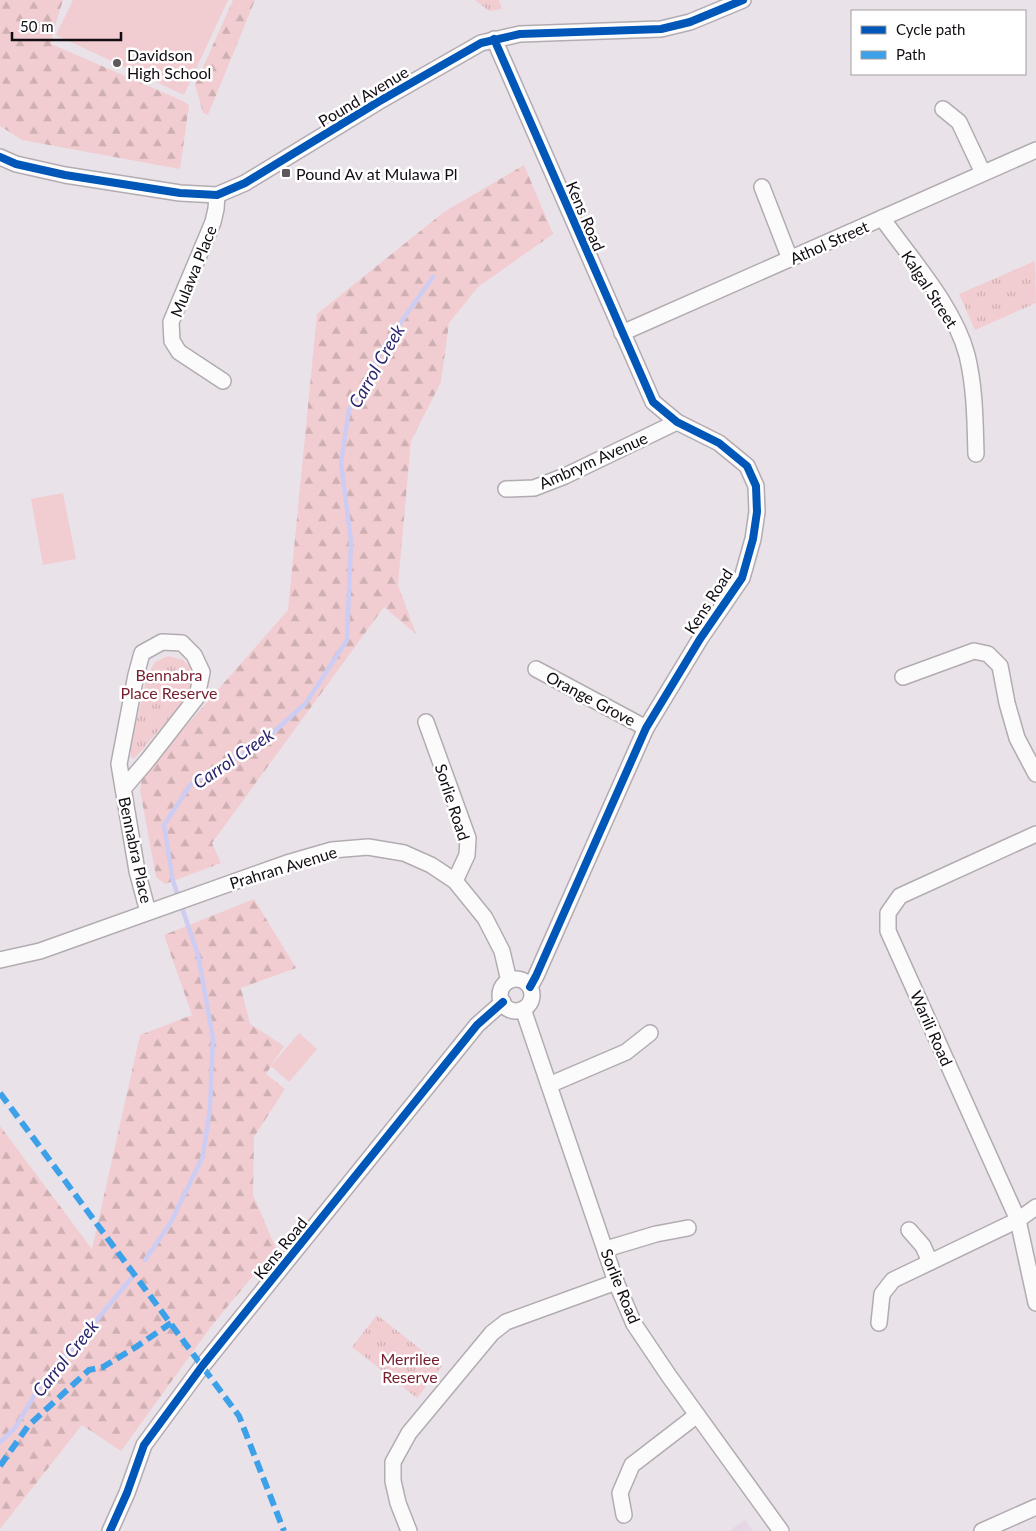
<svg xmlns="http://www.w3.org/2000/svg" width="1036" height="1531" viewBox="0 0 1036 1531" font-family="Lato,sans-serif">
	<defs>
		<pattern id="forest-firs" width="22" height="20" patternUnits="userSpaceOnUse" patternTransform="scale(1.25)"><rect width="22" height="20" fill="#f1cdd1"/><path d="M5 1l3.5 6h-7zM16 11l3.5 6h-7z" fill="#ceafb2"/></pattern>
		<pattern id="park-tufts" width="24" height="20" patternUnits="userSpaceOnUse" patternTransform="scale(1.25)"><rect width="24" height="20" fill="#f1cdd1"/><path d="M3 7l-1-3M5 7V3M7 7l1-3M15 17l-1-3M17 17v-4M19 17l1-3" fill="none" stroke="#ceafb2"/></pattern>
	</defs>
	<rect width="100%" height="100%" fill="#eae2e9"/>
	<path fill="#e6d7e4" d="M 745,1520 L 753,1531 L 729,1531 Z"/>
	<g fill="#f1cdd1">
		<path d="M 73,0 L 228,0 L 184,95 L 56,35 Z"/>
		<path d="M 63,493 L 76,559 L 43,565 L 31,499 Z"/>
		<path d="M 299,1033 L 317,1049 L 289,1082 L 271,1066 Z"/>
	</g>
	<g fill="url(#forest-firs)">
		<path d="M 0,0 L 63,0 L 53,32 L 51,44 L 183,101 L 189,105 L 180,169 L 22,140 L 0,126 Z"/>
		<path d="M 233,0 L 255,0 L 208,115 L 203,113 L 195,85 Z"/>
		<path d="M 524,165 L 553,234 L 478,287 L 449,323 L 441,382 L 411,441 L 398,585 L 416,634 L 384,607 L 212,843 L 221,863 L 165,884 L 156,877 L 140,790 L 143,775 L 288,610 L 317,314 L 444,212 Z"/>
		<path d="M 254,899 L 296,968 L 241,988 L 250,1024 L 284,1046 L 266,1074 L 285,1089 L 254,1137 L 253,1195 L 276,1248 L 213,1324 L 121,1451 L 82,1425 L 0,1529 L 0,1126 L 92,1249 L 140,1035 L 192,1015 L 164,935 Z"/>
	</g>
	<g fill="url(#park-tufts)">
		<path d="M 475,0 L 499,0 L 502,9 L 489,11 Z"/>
		<path d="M 1035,261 L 1036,303 L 975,330 L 959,294 Z"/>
		<path d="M 168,656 L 183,660 L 193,670 L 192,692 L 134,759 L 131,757 L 130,750 L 147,676 L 155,662 Z"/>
		<path d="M 377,1315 L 442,1366 L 417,1398 L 352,1347 Z"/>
	</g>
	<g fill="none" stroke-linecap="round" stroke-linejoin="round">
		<g stroke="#cdccf3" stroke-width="4.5">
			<path d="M 145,1260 L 171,1222 L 203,1156 L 210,1108 L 213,1038 L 198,955 L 173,881 L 164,825 L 191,784 L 260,744 L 306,703 L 347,640 L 351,541 L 341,463 L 349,410 L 386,343 L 433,277"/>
			<path d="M 0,1442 L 15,1428 L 41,1384 L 82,1338 L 133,1276"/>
		</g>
		<g stroke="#b2acb1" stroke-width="18">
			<g id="minor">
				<path d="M 494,39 L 653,402 L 677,422 L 719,443 L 747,466 L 756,486 L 757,512 L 753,539 L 742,578 L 700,639 L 646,728 L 536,976 L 530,987"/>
				<path d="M 943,109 L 959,122 L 983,173"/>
				<path d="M 0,157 L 16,164 L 65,175 L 180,193 L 217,195 L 245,183 L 378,102 L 481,43 L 520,34 L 661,29 L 690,22 L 743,0"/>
				<path d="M 762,187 L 790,259"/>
				<path d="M 217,195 L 216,209 L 213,222 L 171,322 L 172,341 L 179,352 L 223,381"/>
				<path d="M 882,218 C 911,259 954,306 967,355 C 975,388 975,420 976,454"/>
				<path d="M 622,333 L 1036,150"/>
				<path d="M 506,489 L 534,488 L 565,476 L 677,422"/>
				<path d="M 536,669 L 646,728"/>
				<path d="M 903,677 L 974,651 L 988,654 L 1000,666 L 1007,703 L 1017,738 L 1036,774"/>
				<path d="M 426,722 L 468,838 L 467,855 L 455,881"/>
				<path d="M 123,789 L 147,761 L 197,697 L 202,672 L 194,655 L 182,643 L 162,642 L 142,653 L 136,675 L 119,764 L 137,871 L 148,912"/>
				<path d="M 1036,834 L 900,896 L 888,913 L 888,931 L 1018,1220 L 1036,1303"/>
				<path d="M 0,960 L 40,951 L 287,863 L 332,850 L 368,847 L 404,853 L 431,865 L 455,881 L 485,918 L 502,951 L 509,981"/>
				<circle cx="516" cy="995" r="16"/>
				<path d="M 523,1009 L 616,1282 L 634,1324 L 669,1376 L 781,1531"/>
				<path d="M 549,1085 L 626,1052 L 650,1033"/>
				<path d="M 909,1230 L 923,1246 L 930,1262"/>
				<path d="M 606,1249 L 656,1234 L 688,1228"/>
				<path d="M 879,1323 L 882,1294 L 893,1280 L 1018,1220 L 1036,1207"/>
				<path d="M 624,1515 L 620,1493 L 632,1465 L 697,1415"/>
				<path d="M 110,1531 L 127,1493 L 144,1445 L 203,1365 L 477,1025 L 503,1002"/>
				<path d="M 409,1531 L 398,1503 L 393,1481 L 393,1462 L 409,1433 L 492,1333 L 506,1322 L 616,1282"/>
				<path d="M 982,1531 L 1036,1507"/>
			</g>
		</g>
		<use href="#minor" stroke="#fcfbfc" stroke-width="15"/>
		<g stroke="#3da1ea" stroke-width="6" stroke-dasharray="12 6" stroke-linecap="butt">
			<path d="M 0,1093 L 239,1416 L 284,1531"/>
			<path d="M 0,1466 L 28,1426 L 89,1370 L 103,1367 L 136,1347 L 171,1323"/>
		</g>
		<g stroke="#fff" stroke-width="11">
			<g id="cycleway">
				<path d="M 494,39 L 653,402 L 677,422 L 719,443 L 747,466 L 756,486 L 757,512 L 753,539 L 742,578 L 700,639 L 646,728 L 536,976 L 530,987"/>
				<path d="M 0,157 L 16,164 L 65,175 L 180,193 L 217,195 L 245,183 L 378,102 L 481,43 L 520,34 L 661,29 L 690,22 L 743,0"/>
				<path d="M 110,1531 L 127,1493 L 144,1445 L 203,1365 L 477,1025 L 503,1002"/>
			</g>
		</g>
		<use href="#cycleway" stroke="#0057b8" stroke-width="8"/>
	</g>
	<g fill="#5e585d" stroke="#fff" stroke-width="2">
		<circle cx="117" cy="63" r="5"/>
		<rect x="281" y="168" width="10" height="10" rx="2.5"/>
	</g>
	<g text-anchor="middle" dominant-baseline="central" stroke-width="5" stroke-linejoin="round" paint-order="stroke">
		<g font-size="16" fill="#120d12" stroke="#fff" text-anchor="start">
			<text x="127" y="54">Davidson<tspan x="127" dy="18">High School</tspan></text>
			<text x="296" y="173">Pound Av at Mulawa Pl</text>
		</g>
		<g font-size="16" fill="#120d12" stroke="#fff">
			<text transform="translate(363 96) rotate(-31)">Pound Avenue</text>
			<text transform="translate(586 216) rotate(67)">Kens Road</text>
			<text transform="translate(829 242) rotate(-24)">Athol Street</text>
			<text transform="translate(193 271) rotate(-68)">Mulawa Place</text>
			<text transform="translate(930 289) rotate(57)">Kalgal Street</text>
			<text transform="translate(593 460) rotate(-24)">Ambrym Avenue</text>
			<text transform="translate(708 601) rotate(-57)">Kens Road</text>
			<text transform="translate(591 698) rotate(28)">Orange Grove</text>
			<text transform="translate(453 802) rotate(72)">Sorlie Road</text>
			<text transform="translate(136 850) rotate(78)">Bennabra Place</text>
			<text transform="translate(283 867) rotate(-17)">Prahran Avenue</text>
			<text transform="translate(932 1028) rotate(66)">Warili Road</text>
			<text transform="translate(280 1248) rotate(-51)">Kens Road</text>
			<text transform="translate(621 1286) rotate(68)">Sorlie Road</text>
		</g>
		<g font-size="16" fill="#761e2d" stroke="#fff">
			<text x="169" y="674">Bennabra<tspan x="169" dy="18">Place Reserve</tspan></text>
			<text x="410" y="1358">Merrilee<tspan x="410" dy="18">Reserve</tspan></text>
		</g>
		<g font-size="18" font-style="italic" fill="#2d256e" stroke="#fff">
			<text transform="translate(376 366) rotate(-60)">Carrol Creek</text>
			<text transform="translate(233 758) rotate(-34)">Carrol Creek</text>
			<text transform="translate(65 1358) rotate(-51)">Carrol Creek</text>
		</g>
	</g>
	<rect x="851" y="10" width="175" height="65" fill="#ffffff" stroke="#a09ea0"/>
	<rect x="861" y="26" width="25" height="8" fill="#0057b8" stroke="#a09ea0"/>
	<text x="896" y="35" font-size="15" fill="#120d12">Cycle path</text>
	<rect x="861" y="51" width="25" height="8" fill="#3da1ea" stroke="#a09ea0"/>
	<text x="896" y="60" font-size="15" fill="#120d12">Path</text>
	<path d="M12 32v8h109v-8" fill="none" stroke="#120d12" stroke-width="2.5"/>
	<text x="20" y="32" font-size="15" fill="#120d12" stroke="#ffffff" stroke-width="4" paint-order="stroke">50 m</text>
</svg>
